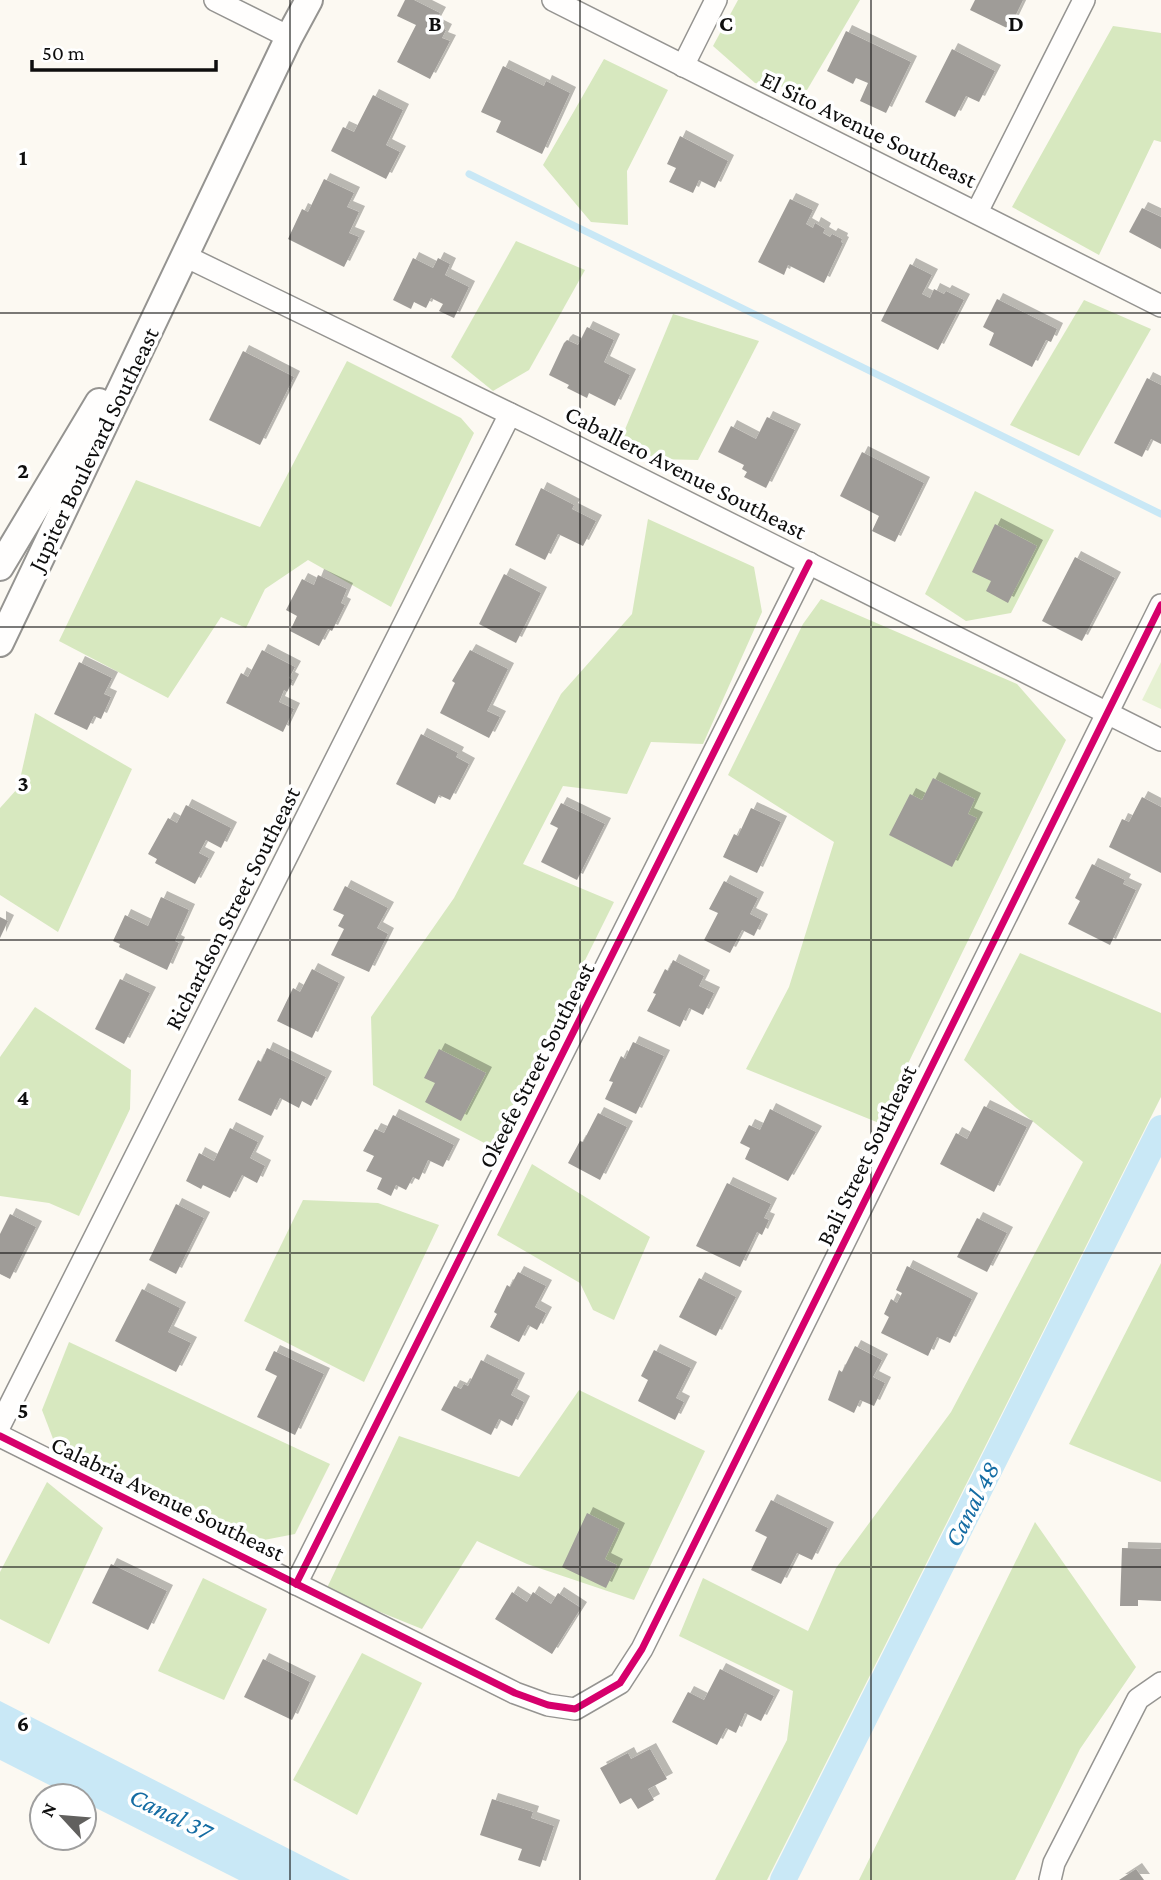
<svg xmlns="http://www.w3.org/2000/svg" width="1161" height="1880" viewBox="0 0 1161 1880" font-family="'Crimson Pro',serif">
	<defs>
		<filter id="shadow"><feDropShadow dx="6" dy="-6" stdDeviation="0" flood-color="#0004"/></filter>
	</defs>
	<rect width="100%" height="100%" fill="#fcf9f2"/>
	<path fill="#e6f1d2" d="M 1161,662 L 1161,709 L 1142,700 Z"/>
	<g fill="#d7e8bf">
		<path d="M 738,0 L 860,0 L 807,90 L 755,83 L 713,46 Z"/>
		<path d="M 1113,26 L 1161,33 L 1161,142 L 1154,140 L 1099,255 L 1012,207 Z"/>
		<path d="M 604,59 L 668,90 L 627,171 L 628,225 L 591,222 L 543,165 Z"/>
		<path d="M 516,241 L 585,270 L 529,370 L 493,391 L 451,357 Z"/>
		<path d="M 1084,300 L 1151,329 L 1079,456 L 1010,425 Z"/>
		<path d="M 673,314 L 759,341 L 698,460 L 656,459 L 621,439 Z"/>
		<path d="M 347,361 L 461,418 L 474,433 L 391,607 L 308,560 L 265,589 L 246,628 L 221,617 L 168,698 L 59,641 L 136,480 L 260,527 Z"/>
		<path d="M 975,491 L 1054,530 L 1011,613 L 966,621 L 925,594 Z"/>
		<path d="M 648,519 L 754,567 L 762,612 L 703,744 L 651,742 L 627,794 L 563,786 L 523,864 L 614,902 L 492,1147 L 373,1085 L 371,1017 L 454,898 L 561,694 L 632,614 Z"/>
		<path d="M 821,599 L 1017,684 L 1066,740 L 879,1123 L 746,1069 L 789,987 L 834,842 L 728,775 L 803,624 Z"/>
		<path d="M 35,713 L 132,769 L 58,932 L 0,895 L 0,808 L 18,788 Z"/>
		<path d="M 1020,953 L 1161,1013 L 1161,1097 L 767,1880 L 715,1880 L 787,1740 L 793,1691 L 679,1636 L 703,1578 L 808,1631 L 836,1568 L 951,1412 L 1083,1162 L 1015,1107 L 964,1060 Z"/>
		<path d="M 35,1007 L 131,1070 L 130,1109 L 79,1216 L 49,1203 L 0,1196 L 0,1057 Z"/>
		<path d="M 532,1164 L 650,1237 L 614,1320 L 593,1310 L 580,1283 L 497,1235 Z"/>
		<path d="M 303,1200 L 378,1203 L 439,1225 L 364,1382 L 244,1321 Z"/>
		<path d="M 1161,1263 L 1161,1482 L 1069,1444 Z"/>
		<path d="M 69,1342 L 330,1464 L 295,1534 L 264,1540 L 55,1444 L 42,1410 Z"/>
		<path d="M 579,1390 L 705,1451 L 634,1600 L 527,1564 L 477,1541 L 422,1629 L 326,1590 L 399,1436 L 519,1477 Z"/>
		<path d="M 47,1482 L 103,1528 L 49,1644 L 0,1619 L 0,1572 Z"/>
		<path d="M 1035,1522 L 1136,1667 L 1080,1749 L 1015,1880 L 859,1880 Z"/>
		<path d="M 203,1578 L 267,1609 L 224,1700 L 158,1671 Z"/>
		<path d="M 362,1653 L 422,1683 L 357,1815 L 293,1780 Z"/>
	</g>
	<path fill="#c9e8f6" d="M 0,1701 L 350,1880 L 239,1880 L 84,1802 L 84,1796 L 71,1796 L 0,1760 Z"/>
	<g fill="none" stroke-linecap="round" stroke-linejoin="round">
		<path stroke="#c9e8f6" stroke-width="7" d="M 469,174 L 1161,514"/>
		<path stroke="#c9e8f6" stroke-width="26" d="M 783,1880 L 1161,1128"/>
	</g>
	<g fill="#9f9c98" filter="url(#shadow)">
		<path d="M 405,0 L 414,0 L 440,13 L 434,24 L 446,30 L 442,38 L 450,41 L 430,79 L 397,62 L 416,25 L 397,16 Z"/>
		<path d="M 975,0 L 1023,0 L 1009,29 L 970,10 Z"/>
		<path d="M 846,31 L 911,62 L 886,113 L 860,101 L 868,83 L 856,78 L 853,84 L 827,71 Z"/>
		<path d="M 952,49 L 995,71 L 979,102 L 966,96 L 955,117 L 925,102 Z"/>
		<path d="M 503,66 L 544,86 L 546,81 L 570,93 L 542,154 L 496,132 L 501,121 L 481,112 Z"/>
		<path d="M 373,95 L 403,110 L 386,145 L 400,152 L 386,179 L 331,151 L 343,127 L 354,132 Z"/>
		<path d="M 680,136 L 728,161 L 715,188 L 699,180 L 693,193 L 669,182 L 676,168 L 667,164 Z"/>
		<path d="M 324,179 L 354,193 L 347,207 L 359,212 L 349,233 L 359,237 L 344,267 L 288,239 L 302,209 L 308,212 Z"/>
		<path d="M 790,199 L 813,210 L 806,224 L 813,228 L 815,223 L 825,229 L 823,233 L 830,237 L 832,234 L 842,239 L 841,242 L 843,243 L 824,283 L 788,265 L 784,275 L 758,262 Z"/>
		<path d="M 1142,208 L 1161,217 L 1161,249 L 1129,232 Z"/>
		<path d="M 413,258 L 433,268 L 438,258 L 450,264 L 445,275 L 469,287 L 454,318 L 439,311 L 443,304 L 431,298 L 426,308 L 414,302 L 411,309 L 393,300 Z"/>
		<path d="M 910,264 L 932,275 L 922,294 L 930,298 L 934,289 L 944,294 L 946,291 L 964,300 L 938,350 L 881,321 Z"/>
		<path d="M 997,299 L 1057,329 L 1051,342 L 1046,340 L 1032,367 L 989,345 L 994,333 L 983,327 Z"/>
		<path d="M 587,327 L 614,340 L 604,362 L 630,375 L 615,406 L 589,393 L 587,398 L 567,388 L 569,385 L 549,375 L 564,343 L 567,340 L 578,345 Z"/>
		<path d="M 243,351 L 294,377 L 260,445 L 209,420 Z"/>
		<path d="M 1147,378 L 1161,385 L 1161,444 L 1151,439 L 1142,457 L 1114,443 Z"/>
		<path d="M 767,417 L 795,430 L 766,488 L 744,477 L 747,472 L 742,469 L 744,465 L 718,452 L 731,426 L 756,439 Z"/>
		<path d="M 862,452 L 924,483 L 895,542 L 872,531 L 879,516 L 840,496 Z"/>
		<path d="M 541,488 L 574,505 L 572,509 L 596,521 L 583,546 L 558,534 L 545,560 L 515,545 Z"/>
		<path d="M 995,524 L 1037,546 L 1008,603 L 986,591 L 991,581 L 972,572 Z"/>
		<path d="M 1075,557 L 1115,578 L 1082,641 L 1042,621 Z"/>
		<path d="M 504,574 L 541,593 L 516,643 L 479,624 Z"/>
		<path d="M 318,575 L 347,589 L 341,603 L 345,605 L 332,631 L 328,629 L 319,646 L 290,631 L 297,616 L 286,610 L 302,579 L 314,585 Z"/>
		<path d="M 262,650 L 295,667 L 289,678 L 293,680 L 287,692 L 284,690 L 279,702 L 294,709 L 283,732 L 226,703 L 241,673 L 248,677 Z"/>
		<path d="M 470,650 L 508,669 L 487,711 L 500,717 L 489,738 L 440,713 L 455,683 L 452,681 Z"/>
		<path d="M 79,662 L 112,678 L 104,694 L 111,697 L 101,719 L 94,716 L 87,730 L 54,714 Z"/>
		<path d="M 421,734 L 458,753 L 456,757 L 469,764 L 450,800 L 439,795 L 435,804 L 396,784 Z"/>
		<path d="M 933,778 L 975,799 L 968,814 L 977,818 L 952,867 L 889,835 L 910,794 L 922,800 Z"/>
		<path d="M 1142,797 L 1161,807 L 1161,873 L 1109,847 L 1122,819 L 1129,822 Z"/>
		<path d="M 561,803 L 605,824 L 577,880 L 541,862 L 558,828 L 550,824 Z"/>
		<path d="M 186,805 L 231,828 L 221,848 L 206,840 L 199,853 L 209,858 L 195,884 L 155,863 L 157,859 L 148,854 L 168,818 L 177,823 Z"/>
		<path d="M 751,808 L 781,822 L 757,873 L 723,857 L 734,834 L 738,836 Z"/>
		<path d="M 1092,864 L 1125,880 L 1123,884 L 1136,890 L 1110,945 L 1068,924 L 1080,901 L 1075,898 Z"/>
		<path d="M 724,881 L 758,898 L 750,914 L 762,920 L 754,936 L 742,930 L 730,953 L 704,940 L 718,913 L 709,909 Z"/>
		<path d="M 345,886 L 388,908 L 377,928 L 388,934 L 369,972 L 331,955 L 344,929 L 338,926 L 344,915 L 333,910 Z"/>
		<path d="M 161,897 L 189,910 L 175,941 L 179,943 L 167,970 L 119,947 L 120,944 L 113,941 L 125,915 L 148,926 Z"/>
		<path d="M 0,917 L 8,921 L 0,938 Z"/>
		<path d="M 673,960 L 704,976 L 699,986 L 714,993 L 703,1015 L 689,1008 L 680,1027 L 647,1011 L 656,994 L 653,993 L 665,969 L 668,971 Z"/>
		<path d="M 312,969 L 339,983 L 312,1038 L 277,1021 L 293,988 L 300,992 Z"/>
		<path d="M 120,979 L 150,993 L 124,1044 L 95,1029 Z"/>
		<path d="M 633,1042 L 664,1056 L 636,1114 L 605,1099 L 613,1082 L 609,1081 L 621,1056 L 625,1059 Z"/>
		<path d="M 267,1048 L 326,1077 L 311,1106 L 302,1101 L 299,1108 L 280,1098 L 271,1116 L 238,1100 L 258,1060 L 261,1062 Z"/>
		<path d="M 439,1049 L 486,1073 L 461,1121 L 425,1102 L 435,1083 L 424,1078 Z"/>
		<path d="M 984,1106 L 1027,1127 L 994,1192 L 940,1164 L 956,1133 L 967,1139 Z"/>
		<path d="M 770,1109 L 816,1132 L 788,1181 L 745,1159 L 750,1148 L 740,1143 L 749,1125 L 760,1130 Z"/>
		<path d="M 598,1113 L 627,1127 L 600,1180 L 568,1163 L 580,1141 L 583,1142 Z"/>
		<path d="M 393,1115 L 454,1145 L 443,1167 L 428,1160 L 419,1180 L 413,1177 L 406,1190 L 396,1185 L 391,1196 L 377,1189 L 382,1178 L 366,1171 L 374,1156 L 363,1151 L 375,1129 L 384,1133 Z"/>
		<path d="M 230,1128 L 258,1142 L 250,1158 L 265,1166 L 257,1183 L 242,1175 L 230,1198 L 203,1185 L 201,1189 L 186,1181 L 199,1153 L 214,1161 Z"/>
		<path d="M 727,1183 L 771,1204 L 764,1218 L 769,1220 L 762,1235 L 757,1232 L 740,1267 L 696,1246 Z"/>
		<path d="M 176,1204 L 204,1218 L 176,1274 L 149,1260 Z"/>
		<path d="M 10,1214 L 36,1227 L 10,1279 L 0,1274 L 0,1234 Z"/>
		<path d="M 977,1218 L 1007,1233 L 987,1272 L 957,1257 Z"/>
		<path d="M 907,1266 L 972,1299 L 950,1343 L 937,1337 L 928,1356 L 881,1333 L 889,1317 L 884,1314 L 891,1299 L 897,1303 L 902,1293 L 896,1290 Z"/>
		<path d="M 518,1272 L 546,1286 L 535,1307 L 546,1313 L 537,1330 L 528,1325 L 519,1342 L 490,1327 L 497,1314 L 494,1312 L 507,1285 L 510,1287 Z"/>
		<path d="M 699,1278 L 736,1297 L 716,1336 L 679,1317 Z"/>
		<path d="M 142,1289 L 180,1308 L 168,1332 L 191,1343 L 176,1372 L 115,1341 Z"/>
		<path d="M 855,1346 L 882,1360 L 873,1377 L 885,1383 L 874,1406 L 860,1400 L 854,1413 L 828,1400 L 839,1370 L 842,1372 Z"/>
		<path d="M 654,1350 L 691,1368 L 676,1398 L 684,1402 L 675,1420 L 638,1401 L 648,1380 L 641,1376 Z"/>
		<path d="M 274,1351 L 324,1374 L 295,1435 L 257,1417 L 277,1376 L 265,1370 Z"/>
		<path d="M 481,1360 L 519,1379 L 511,1395 L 524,1402 L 512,1426 L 499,1419 L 491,1435 L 441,1410 L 454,1386 L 461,1389 L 464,1384 L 468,1386 Z"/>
		<path d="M 771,1500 L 828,1528 L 812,1560 L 797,1553 L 781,1584 L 751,1570 L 767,1537 L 755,1531 Z"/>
		<path d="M 587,1513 L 619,1529 L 605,1559 L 617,1565 L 606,1588 L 562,1567 Z"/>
		<path d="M 1122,1548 L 1161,1549 L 1161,1601 L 1138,1600 L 1138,1606 L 1120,1606 Z"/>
		<path d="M 111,1564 L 167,1591 L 148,1630 L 92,1603 Z"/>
		<path d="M 512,1592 L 527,1602 L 533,1592 L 551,1604 L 558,1593 L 581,1608 L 552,1654 L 495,1619 Z"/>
		<path d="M 263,1659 L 310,1682 L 292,1720 L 244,1697 Z"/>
		<path d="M 720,1669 L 774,1696 L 761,1721 L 745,1713 L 736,1733 L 726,1728 L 717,1745 L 672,1722 L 688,1692 L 704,1700 Z"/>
		<path d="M 650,1749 L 667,1779 L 648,1789 L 654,1800 L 638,1809 L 631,1798 L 620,1804 L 600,1768 L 628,1753 L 631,1759 Z"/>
		<path d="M 492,1799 L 533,1812 L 531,1818 L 554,1826 L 540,1867 L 518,1860 L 522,1849 L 480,1835 Z"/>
		<path d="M 1136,1869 L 1144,1880 L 1119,1880 Z"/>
	</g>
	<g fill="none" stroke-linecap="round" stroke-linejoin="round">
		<g stroke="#959491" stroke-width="24">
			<g id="minor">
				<path d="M 215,0 L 289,37"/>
				<path d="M 553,0 L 1161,306"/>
				<path d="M 683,66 L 716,0"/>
				<path d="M 977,212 L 1084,0"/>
				<path d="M 185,256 L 535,426 L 1161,740"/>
				<path d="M 0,1425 L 510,414"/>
				<path d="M 0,1436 L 515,1693 L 548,1705 L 575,1709 L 620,1683 L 642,1649 L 1161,605"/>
				<path d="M 296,1584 L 809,563"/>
				<path d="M 1050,1880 L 1054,1863 L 1138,1699 L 1161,1683"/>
			</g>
		</g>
		<g stroke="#959491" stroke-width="30">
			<g id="tertiary">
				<path d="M 0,567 L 99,402"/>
				<path d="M 0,643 L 289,37 L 309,0"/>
			</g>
		</g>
		<use href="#minor" stroke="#fffefd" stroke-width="21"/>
		<use href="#tertiary" stroke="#fffefd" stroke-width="26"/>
		<g stroke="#fff" stroke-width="11">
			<g id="cycleway">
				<path d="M 0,1436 L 515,1693 L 548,1705 L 575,1709 L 620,1683 L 642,1649 L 1161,605"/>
				<path d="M 296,1584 L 809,563"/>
			</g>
		</g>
		<use href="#cycleway" stroke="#d6006c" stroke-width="7"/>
	</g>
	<path fill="none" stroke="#0e0e0e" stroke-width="2" stroke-opacity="0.55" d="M 290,0 L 290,1880M 580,0 L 580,1880M 871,0 L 871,1880M 0,313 L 1161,313M 0,627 L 1161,627M 0,940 L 1161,940M 0,1253 L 1161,1253M 0,1567 L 1161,1567"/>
	<g text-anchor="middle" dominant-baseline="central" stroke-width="7" stroke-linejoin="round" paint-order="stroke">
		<g font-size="24" fill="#0e0e0e" stroke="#fff">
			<text transform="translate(869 129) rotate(26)">El Sito Avenue Southeast</text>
			<text transform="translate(93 449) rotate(-64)">Jupiter Boulevard Southeast</text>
			<text transform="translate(686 472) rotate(27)">Caballero Avenue Southeast</text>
			<text transform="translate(232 908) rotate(-63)">Richardson Street Southeast</text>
			<text transform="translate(536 1065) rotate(-63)">Okeefe Street Southeast</text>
			<text transform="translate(866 1155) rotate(-64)">Bali Street Southeast</text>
			<text transform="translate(168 1498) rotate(26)">Calabria Avenue Southeast</text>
		</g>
		<g font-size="26" font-style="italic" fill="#146ca3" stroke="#fff">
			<text transform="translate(972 1504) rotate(-63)">Canal 48</text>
			<text transform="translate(171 1814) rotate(26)">Canal 37</text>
		</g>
	</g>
	<g font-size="23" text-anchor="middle" font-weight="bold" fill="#0e0e0e" stroke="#fff" stroke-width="7" stroke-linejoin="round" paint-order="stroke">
		<text x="435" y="31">B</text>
		<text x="726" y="31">C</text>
		<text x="1016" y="31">D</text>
		<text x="23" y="165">1</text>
		<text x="23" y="478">2</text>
		<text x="23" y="791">3</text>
		<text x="23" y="1105">4</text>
		<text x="23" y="1418">5</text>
		<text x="23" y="1731">6</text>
	</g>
	<g transform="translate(63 1817) rotate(296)"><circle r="33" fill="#ffffff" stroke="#9f9f9f" stroke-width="2"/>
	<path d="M0-5L12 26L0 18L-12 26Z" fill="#61605e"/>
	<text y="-10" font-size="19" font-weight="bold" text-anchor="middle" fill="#0e0e0e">N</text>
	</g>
	<path d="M32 60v10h184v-10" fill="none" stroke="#0e0e0e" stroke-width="3.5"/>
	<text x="42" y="60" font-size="21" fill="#0e0e0e" stroke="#ffffff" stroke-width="5" paint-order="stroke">50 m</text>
</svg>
